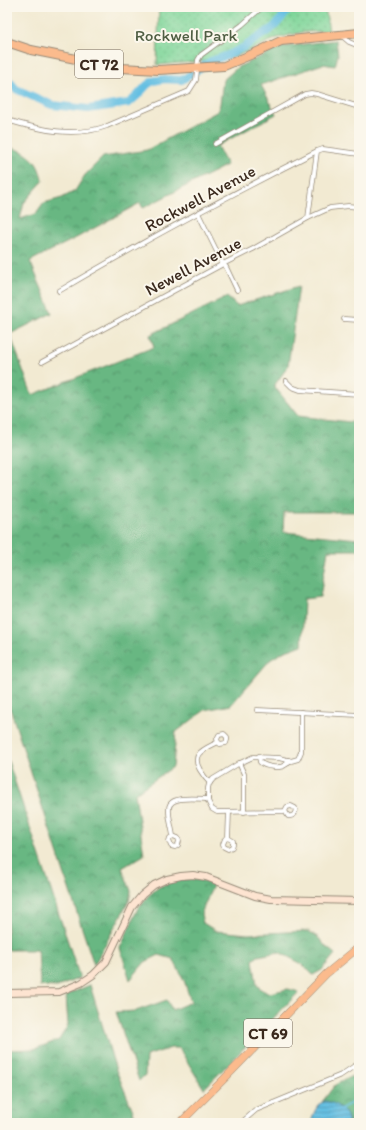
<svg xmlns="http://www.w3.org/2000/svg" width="366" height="1130" viewBox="0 0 366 1130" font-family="Itim,sans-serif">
	<defs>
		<pattern id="forest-crowns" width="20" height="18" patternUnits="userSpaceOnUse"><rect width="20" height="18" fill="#67b782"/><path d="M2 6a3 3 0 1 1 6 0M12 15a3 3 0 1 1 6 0" fill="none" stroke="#56956a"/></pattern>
		<pattern id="park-dots" width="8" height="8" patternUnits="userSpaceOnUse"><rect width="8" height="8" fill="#7fd69a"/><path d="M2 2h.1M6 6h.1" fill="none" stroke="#6fb884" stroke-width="1.8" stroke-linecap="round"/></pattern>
		<pattern id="water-rules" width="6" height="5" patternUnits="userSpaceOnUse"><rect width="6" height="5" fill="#65bfe2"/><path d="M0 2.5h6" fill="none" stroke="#549bb7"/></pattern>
	</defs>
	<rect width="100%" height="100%" fill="#fbf7ec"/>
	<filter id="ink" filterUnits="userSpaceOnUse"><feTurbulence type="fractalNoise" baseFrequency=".025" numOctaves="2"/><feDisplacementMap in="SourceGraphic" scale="8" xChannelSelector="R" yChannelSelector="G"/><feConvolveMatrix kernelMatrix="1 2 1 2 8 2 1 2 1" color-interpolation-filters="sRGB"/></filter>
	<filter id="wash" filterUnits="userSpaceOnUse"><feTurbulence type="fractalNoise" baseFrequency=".012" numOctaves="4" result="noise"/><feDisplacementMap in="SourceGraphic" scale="16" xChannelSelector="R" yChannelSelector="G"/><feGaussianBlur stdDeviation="0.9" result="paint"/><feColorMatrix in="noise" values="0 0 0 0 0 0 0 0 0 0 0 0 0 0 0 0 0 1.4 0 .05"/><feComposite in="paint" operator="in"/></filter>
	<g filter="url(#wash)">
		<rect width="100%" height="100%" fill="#f2ead2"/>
		<g fill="url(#forest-crowns)" stroke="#517050">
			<path d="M 336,40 L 338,55 L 335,66 L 323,64 L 261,85 L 276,114 L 217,146 L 227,165 L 143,208 L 140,203 L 78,237 L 30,261 L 52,313 L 10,334 L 32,395 L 154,347 L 150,335 L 227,297 L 237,306 L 299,286 L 288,366 L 274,386 L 298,416 L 359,423 L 359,473 L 356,489 L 359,489 L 359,512 L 284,512 L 283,532 L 359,539 L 359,550 L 328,550 L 320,597 L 304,599 L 302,645 L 283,652 L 270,660 L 231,705 L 205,710 L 176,732 L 173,767 L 135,793 L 144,855 L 122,868 L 131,891 L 129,901 L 94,965 L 7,699 L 7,148 C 18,147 32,156 37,165 C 40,170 41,176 43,181 L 24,203 L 20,219 L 36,214 L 44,203 L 62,198 L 75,191 L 85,175 L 103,157 L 147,150 L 218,111 L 220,104 L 223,80 L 238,67 L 282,47 Z"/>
			<path d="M 7,758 L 80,978 L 57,987 L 40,986 L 38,950 L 7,950 Z"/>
			<path d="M 188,879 L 203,881 L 213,885 L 201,914 L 203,923 L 216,931 L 248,934 L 308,931 L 317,936 L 326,947 L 335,954 L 322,970 L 313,975 L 302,964 L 279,952 L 258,956 L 253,960 L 257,985 L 262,990 L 269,993 L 288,989 L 299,992 L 204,1089 L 179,1048 L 171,1048 L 146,1056 L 145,1075 L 139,1081 L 116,1012 L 136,1011 L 167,1000 L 172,1010 L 191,1002 L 184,980 L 173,959 L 159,955 L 145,962 L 130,980 L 120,948 L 138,908 L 148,896 L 159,887 L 173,881 Z"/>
			<path d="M 90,985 L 116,1070 L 136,1118 L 122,1123 L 7,1123 L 7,1050 L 34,1049 L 59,1040 L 68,1025 L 66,995 Z"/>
			<path d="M 352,1076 L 359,1088 L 359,1123 L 348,1123 L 349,1119 L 325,1101 L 322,1102 L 335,1085 Z"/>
		</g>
		<path fill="url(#park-dots)" stroke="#5d805c" d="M 159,7 L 325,7 L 329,31 L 303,32 L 277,38 L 235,57 L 218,60 L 157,65 Z"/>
		<path fill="url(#water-rules)" stroke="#507480" d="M 325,1101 C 335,1102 350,1112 348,1123 L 311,1123 C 313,1115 316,1104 325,1101 Z"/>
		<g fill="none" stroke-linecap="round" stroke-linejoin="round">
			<g stroke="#65bfe2" stroke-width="1.5">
				<path d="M 356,1101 L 359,1107"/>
				<path d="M 340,1109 L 359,1099"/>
			</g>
			<path stroke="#65bfe2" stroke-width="8" d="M 7,78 L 16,89 L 52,105 L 88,109 L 129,103 L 137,96 L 147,85 L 153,81 L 164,79 L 182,80 L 211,61 L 228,55 L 244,47 L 274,27 L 291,7"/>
		</g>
	</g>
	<g filter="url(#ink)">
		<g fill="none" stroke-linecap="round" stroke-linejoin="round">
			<g stroke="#968a78" stroke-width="5.5">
				<g id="street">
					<path d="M 341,35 L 349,42 L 359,46"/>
					<path d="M 7,120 C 40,130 74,138 107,126 L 189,91 L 196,80 L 198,60 L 201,55 L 242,25 L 262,7"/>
					<path d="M 215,144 L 305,94 L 311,93 L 317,94 L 359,107"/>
					<path d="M 198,213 L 223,264 L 226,267 L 237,290"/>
					<path d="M 308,218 L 317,151"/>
					<path d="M 59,291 C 143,241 230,195 317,151 L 323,149 L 359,154"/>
					<path d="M 344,319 L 359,320"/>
					<path d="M 42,362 L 223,264 L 253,249 L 308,218 L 330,208 L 348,206 L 359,207"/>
					<path d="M 286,381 L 292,387 L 300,390 L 359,394"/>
					<path d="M 257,710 L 359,715"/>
					<path d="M 259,756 L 260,762 C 265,767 280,769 285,765 C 288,764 288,763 289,760"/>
					<path d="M 239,763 L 244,774 L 244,812"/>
					<path d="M 210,783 C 206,779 203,775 200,770 C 190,753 205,749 218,742 L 220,744 L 226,743 L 227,740 L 227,737 L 224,734 L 219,735 L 217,739 L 218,742"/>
					<path d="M 285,811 L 287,807 L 291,806 L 295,808 C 297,813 293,817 288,816 L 285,811 L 217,812 L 212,809 L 208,801 L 208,788 L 209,784 L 213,779 L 238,764 L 253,757 L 279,758 L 291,761 L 298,759 L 301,752 L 301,712"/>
					<path d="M 173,836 L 178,838 L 179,841 L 178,845 L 175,847 L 171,846 L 169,841 L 170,838 L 173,836 C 172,828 168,816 169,808 C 170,795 198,799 208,799"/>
					<path d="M 228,838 L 233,841 L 233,844 L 232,847 L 228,849 L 224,847 L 223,844 L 225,839 L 228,838 L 229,812"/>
					<path d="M 241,1123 L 256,1110 L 341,1075 L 359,1063"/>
				</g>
			</g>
			<g stroke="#968a78" stroke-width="8">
				<path id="secondary" d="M 7,993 L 59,992 L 81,983 L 93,975 L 106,962 L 132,907 L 142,895 L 154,885 L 167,879 L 181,876 L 193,875 L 206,877 L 255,896 L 271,899 L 359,901"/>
			</g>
			<g stroke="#968a78" stroke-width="8">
				<path id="primary" d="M 180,1123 L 229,1074 L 326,974 L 359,947"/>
			</g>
			<g stroke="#968a78" stroke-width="10">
				<path id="highway" d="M 7,42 L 31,50 L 121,68 L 158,70 L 224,66 L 255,53 L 281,41 L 359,33"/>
			</g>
			<use href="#street" stroke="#fff" stroke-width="4"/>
			<use href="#secondary" stroke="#fde4d1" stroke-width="6"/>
			<use href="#primary" stroke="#fbbb8d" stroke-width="7"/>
			<use href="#highway" stroke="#fbbb8d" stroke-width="8"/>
		</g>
	</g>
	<g text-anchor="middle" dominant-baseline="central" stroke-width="4" stroke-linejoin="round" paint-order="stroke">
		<g fill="#fbf7ec" stroke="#75685c" stroke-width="1">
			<rect x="75" y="50" width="48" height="28" rx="3"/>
			<rect x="244" y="1019" width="48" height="28" rx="3"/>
		</g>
		<g font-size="16" font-weight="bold" fill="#3b2a1e">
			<text x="99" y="64">CT 72</text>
			<text x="268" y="1033">CT 69</text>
		</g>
		<g font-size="17" fill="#4f5e43" stroke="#fbf7ec">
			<text x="186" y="35">Rockwell Park</text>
		</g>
		<g font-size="17" fill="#3b2a1e" stroke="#fbf7ec">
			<text transform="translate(200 198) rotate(-28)">Rockwell Avenue</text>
			<text transform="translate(193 266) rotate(-28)">Newell Avenue</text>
		</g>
	</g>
	<rect width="366" height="1130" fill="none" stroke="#fbf7ec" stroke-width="24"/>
</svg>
